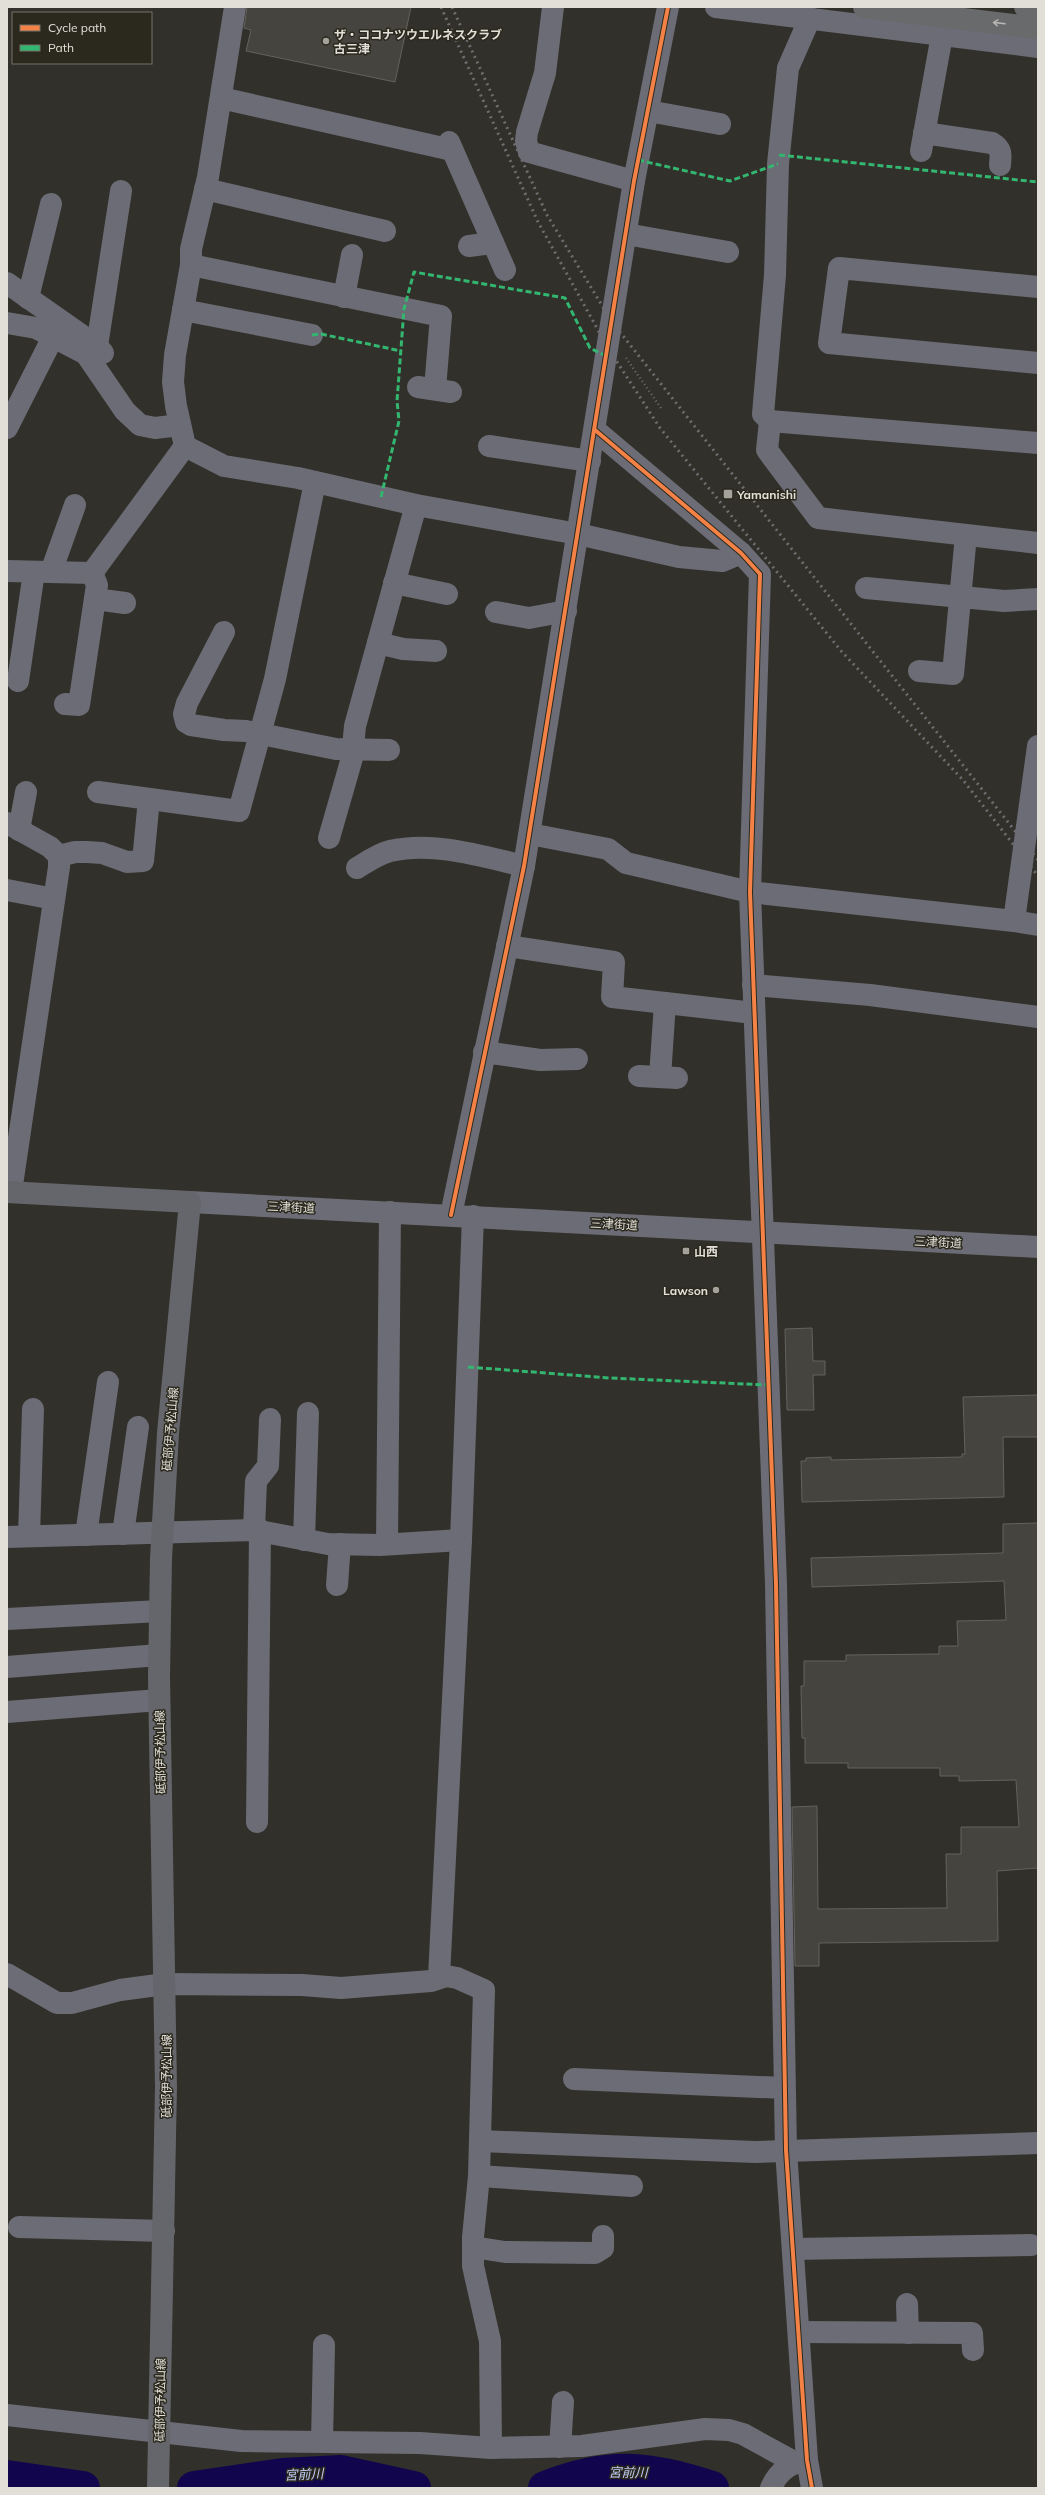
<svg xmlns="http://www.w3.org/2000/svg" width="1045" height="2495" viewBox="0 0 1045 2495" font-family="Mulish,'Noto Sans JP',sans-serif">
	<rect width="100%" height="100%" fill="#32302a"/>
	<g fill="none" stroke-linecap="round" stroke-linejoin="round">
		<g stroke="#11054d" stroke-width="34">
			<path d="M 7,2477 L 83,2488"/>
			<path d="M 194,2488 L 283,2475 L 341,2472 L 414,2488"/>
			<path d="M 545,2488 C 608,2463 649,2467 712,2488"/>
		</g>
	</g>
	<g fill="#46443f" stroke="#63625d">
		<path d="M 247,7 L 411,7 L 395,82 L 246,51 L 251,30 L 244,28 Z"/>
		<path d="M 812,1328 L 813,1361 L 825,1361 L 825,1375 L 813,1375 L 814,1410 L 787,1410 L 785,1329 Z"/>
		<path d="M 1038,1395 L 1038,1437 L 1003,1437 L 1004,1497 L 802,1502 L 801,1461 L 806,1461 L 806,1458 L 831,1457 L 831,1460 L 962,1457 L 962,1454 L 965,1454 L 963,1397 Z"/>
		<path d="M 1038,1523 L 1038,1868 L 997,1871 L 998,1941 L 819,1943 L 819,1966 L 795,1966 L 792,1807 L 817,1806 L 818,1909 L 947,1908 L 946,1854 L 961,1854 L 961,1827 L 1019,1827 L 1016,1780 L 959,1781 L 959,1776 L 940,1776 L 940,1768 L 848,1768 L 848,1763 L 805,1763 L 805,1738 L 802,1738 L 801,1686 L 804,1686 L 804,1661 L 846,1661 L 846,1655 L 939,1654 L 939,1646 L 958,1646 L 957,1621 L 1006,1620 L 1004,1581 L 812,1587 L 811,1558 L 1003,1553 L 1003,1524 Z"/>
	</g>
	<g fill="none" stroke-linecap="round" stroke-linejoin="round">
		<path stroke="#6b6c6f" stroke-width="2.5" stroke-dasharray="1 3" stroke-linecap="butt" d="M 626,358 L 661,408"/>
		<g stroke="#6b6c75" stroke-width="22">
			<path d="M 235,7 L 208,177 L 191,249 L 191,265 L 175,355 L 173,382 L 176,406 L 185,446 L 224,466 L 298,478 L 416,505 L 578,534 L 679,557 L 722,561 L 741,553"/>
			<path d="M 553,7 L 545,73 L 527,132 L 526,141 L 529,152 L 634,181"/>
			<path d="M 716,7 L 1038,47"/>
			<path d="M 221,98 L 452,150"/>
			<path d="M 648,111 L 720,124"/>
			<path d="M 924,133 L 992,143 C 1002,149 1001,154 1000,165"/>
			<path d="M 449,142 L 505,270"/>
			<path d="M 921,151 L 942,35"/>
			<path d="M 205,189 L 385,231"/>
			<path d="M 626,234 L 728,252"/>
			<path d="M 469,246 L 493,243"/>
			<path d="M 191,265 L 441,316 L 435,389"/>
			<path d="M 7,283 L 97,346 L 103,353"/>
			<path d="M 1038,287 L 839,268 L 829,343 L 1038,363"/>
			<path d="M 344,297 L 352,255"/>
			<path d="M 28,298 L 51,204"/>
			<path d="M 183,310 L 312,335"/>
			<path d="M 7,323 L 36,328 L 86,354 L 125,411 L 140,425 L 155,428 L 180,425"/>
			<path d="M 97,346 L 121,191"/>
			<path d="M 418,387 L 451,392"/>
			<path d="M 770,421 L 763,414 L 775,275 L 778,164 L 788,68 L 810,18"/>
			<path d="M 7,428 L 53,337"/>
			<path d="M 595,430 L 741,553 L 760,574 L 750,892 L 776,1584 L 786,2150 L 807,2460 L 812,2488"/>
			<path d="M 1038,443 L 770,421 L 767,450 L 818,518 L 1038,543"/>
			<path d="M 489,446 L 590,461"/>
			<path d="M 7,571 L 92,573 L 185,446"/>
			<path d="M 51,572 L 75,505"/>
			<path d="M 394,583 L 447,594"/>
			<path d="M 866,588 L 1004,601 L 1038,599"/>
			<path d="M 95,599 L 125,603"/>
			<path d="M 496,612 L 529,618 L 566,611"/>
			<path d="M 224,632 L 187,703 L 184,714 L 186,722 L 191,725 L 224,730 L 246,731 L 336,749 L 389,750"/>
			<path d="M 378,643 L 403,649 L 436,651"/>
			<path d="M 919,671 L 953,674 L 966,535"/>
			<path d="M 18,681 L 34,572"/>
			<path d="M 65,704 L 79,705 L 97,585 L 92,573"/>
			<path d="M 1038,746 L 1014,921 L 1038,925"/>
			<path d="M 98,792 L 239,811 L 275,679 L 315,482"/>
			<path d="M 7,823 L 50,847 L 59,856 L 59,867 L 11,1192"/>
			<path d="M 19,830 L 26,792"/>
			<path d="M 530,834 L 608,849 L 626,863 L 750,892 L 1014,921"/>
			<path d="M 329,838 L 352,758 L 355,726 L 416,505"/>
			<path d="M 59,856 L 75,852 L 87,852 L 102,853 L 127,862 L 143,861 L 149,799"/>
			<path d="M 357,868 C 367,862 378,854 390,851 C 434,841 481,856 524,866"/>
			<path d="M 7,890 L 54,899"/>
			<path d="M 507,946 L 614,962 L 612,997 L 754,1013"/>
			<path d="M 753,985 L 870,995 L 1038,1017"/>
			<path d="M 484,1052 L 540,1060 L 577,1059"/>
			<path d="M 639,1076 L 677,1078"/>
			<path d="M 660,1077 L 665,1003"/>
			<path d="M 451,1215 L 524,866 L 634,181 L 668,7"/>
			<path d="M 254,1530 L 256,1481 L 268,1466 L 270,1419"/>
			<path d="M 123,1534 L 138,1427"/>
			<path d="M 86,1535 L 108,1382"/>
			<path d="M 29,1536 L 33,1409"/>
			<path d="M 7,1537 L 254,1530 L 328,1544 L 380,1545 L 461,1540"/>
			<path d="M 304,1540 L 308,1413"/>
			<path d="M 387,1544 L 390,1212"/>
			<path d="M 337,1585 L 340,1544"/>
			<path d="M 7,1619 L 160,1611"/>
			<path d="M 7,1667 L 159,1655"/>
			<path d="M 7,1712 L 159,1700"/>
			<path d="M 257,1822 L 260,1530"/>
			<path d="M 7,1974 L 57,2003 L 72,2003 L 120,1990 L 165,1984 L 302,1985 L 341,1988 L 431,1981 L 446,1976 L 457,1978 L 484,1990 L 479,2176 L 473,2237 L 473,2266 L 490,2341 L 491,2448"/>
			<path d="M 439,1977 L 461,1540 L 473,1216"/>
			<path d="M 574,2079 L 784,2088"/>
			<path d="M 480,2141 L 755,2152 L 1038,2143"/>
			<path d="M 479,2176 L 632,2186"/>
			<path d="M 19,2227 L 164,2231"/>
			<path d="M 473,2247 L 505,2252 L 595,2253 L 603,2248 L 603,2236"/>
			<path d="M 793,2249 L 1031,2245"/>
			<path d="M 907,2304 L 908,2333"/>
			<path d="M 799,2332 L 972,2333 L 973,2350"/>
			<path d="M 7,2415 L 241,2441 L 420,2443 L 491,2448 L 582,2446 L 705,2429 L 729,2430 L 743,2434 L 794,2462"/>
			<path d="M 322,2442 L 324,2345"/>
			<path d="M 560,2447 L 563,2402"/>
			<path d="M 771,2488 C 778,2471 790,2463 807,2460"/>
		</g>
		<path stroke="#6b6c75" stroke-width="22" d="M 190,1202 L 1038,1247"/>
		<path stroke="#65666b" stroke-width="22" d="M 7,1192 L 190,1202 L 168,1433 L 161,1559 L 159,1677 L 166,2087 L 158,2488"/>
		<g stroke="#696a6c" stroke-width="22">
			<path d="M 864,7 L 1038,28"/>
			<path d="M 1025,7 L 1038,8"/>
		</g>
		<g stroke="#6e6d70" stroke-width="3" stroke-dasharray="2 4" stroke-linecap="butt">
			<path d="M 441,7 L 538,222 L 608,348 L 660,428 L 842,652 L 963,780 L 1038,876"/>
			<path d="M 452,7 L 547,215 L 612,322 L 1038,860"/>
		</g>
		<g stroke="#33b770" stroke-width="3" stroke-dasharray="6 3" stroke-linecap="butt">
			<path d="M 779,155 L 1038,182"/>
			<path d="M 638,160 L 730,181 L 778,164"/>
			<path d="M 312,335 L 321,334 L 401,351"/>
			<path d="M 381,497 L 399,421 L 397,401 L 404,309 L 414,272 L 565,298 L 590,348 L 606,356"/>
			<path d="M 468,1367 L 610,1378 L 768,1385"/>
		</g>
		<g stroke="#2b291d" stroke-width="6">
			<g id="cycleway">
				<path d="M 595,430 L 741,553 L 760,574 L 750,892 L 776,1584 L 786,2150 L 807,2460 L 812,2488"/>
				<path d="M 451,1215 L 524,866 L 634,181 L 668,7"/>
			</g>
		</g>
		<use href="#cycleway" stroke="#f48246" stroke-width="4"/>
	</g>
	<defs><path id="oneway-shaft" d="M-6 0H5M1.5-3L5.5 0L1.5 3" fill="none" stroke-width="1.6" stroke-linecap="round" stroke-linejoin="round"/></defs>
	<use stroke="#b7b6b2" href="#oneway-shaft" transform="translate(999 23) rotate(-173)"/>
	<g fill="#a4a29b" stroke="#2b291d" stroke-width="1.5">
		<circle cx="326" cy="41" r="4"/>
		<rect x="723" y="489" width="10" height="10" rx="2"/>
		<rect x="682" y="1247" width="8" height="8" rx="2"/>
		<circle cx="716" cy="1290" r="4"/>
	</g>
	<g text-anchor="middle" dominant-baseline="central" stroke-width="3" stroke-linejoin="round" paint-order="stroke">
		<g font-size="12" font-weight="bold" fill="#e1dfd8" stroke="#2b291d" text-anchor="start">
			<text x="334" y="34">ザ・ココナツウエルネスクラブ<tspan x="334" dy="14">古三津</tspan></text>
			<text x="737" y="494">Yamanishi</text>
			<text x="694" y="1251">山西</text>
			<text x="708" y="1290" text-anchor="end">Lawson</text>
		</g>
		<g font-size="12" fill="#e1dfd8" stroke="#2b291d">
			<text transform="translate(291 1207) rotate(3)">三津街道</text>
			<text transform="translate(614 1224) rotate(3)">三津街道</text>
			<text transform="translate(938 1242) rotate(3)">三津街道</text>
			<text transform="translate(170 1429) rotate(-85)">砥部伊予松山線</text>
			<text transform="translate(160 1752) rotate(-91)">砥部伊予松山線</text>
			<text transform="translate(166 2076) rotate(-90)">砥部伊予松山線</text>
			<text transform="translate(160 2400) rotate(-89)">砥部伊予松山線</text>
		</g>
		<g font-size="13" font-style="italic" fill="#c0cbf7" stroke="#2b291d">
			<text transform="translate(628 2472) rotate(1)">宮前川</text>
			<text transform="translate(304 2474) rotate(-3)">宮前川</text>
		</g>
	</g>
	<rect width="1045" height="2495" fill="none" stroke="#e1dfd8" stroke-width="16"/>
	<rect x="12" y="12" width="140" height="52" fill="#2b291d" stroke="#747268"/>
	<rect x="20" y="25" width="20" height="6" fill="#f48246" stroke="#747268"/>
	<text x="48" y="32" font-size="12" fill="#e1dfd8">Cycle path</text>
	<rect x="20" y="45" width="20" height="6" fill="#33b770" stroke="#747268"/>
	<text x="48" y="52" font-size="12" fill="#e1dfd8">Path</text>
</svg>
